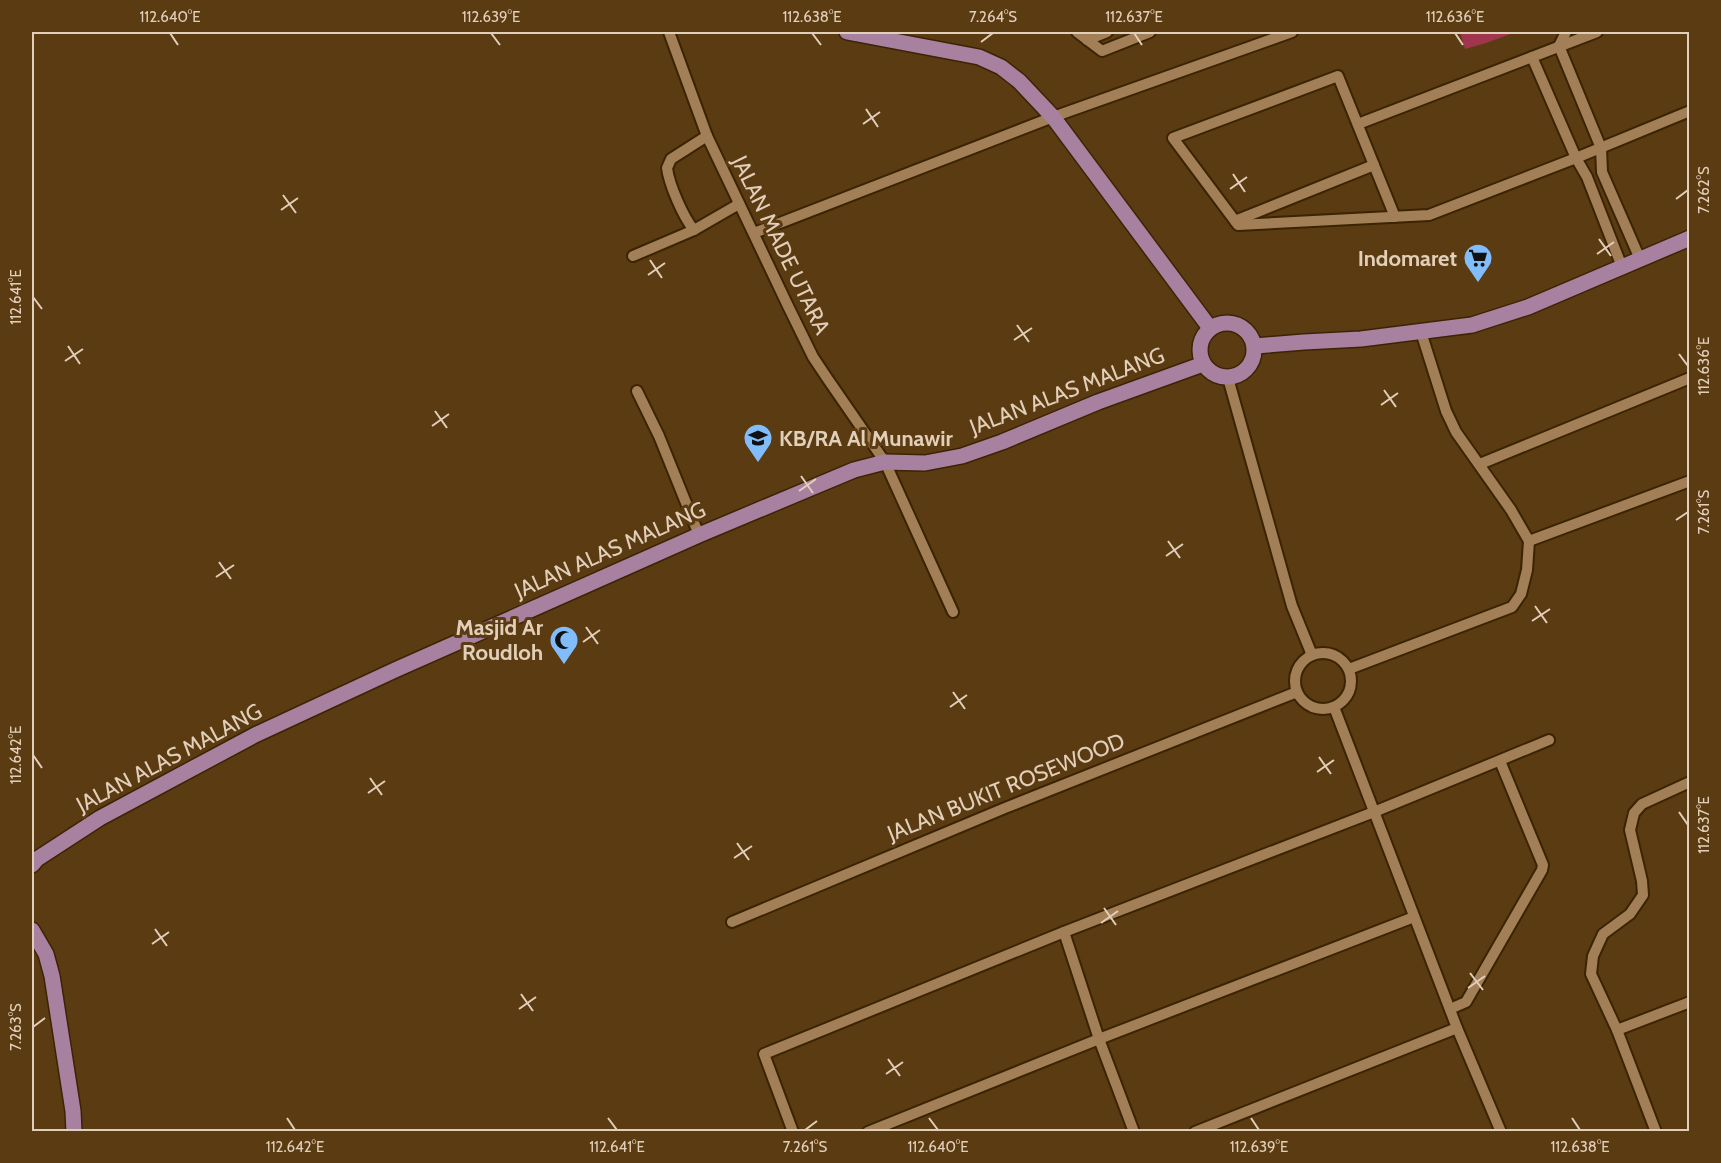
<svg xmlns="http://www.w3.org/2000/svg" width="1721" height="1163" viewBox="0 0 1721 1163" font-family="Cabin,sans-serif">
	<rect width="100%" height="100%" fill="#5b3b12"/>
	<path fill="#9f364e" d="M 1460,32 L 1516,32 L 1486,43 L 1465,49 Z"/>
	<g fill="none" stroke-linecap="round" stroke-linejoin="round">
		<g stroke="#3b2404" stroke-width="14">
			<g id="minor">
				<path d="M 669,32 L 707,136 L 788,306 L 813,357 L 827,378 L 885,462 L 953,612"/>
				<path d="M 1077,32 L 1102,51 L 1150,32"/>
				<path d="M 1566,32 L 1559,46 L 1601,148 L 1602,172 L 1640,259"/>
				<path d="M 1087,40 L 1107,32"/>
				<path d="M 1532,57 L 1576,158 L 1587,177 L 1622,267"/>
				<path d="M 1358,124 L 1597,32"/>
				<path d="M 1395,217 L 1338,76 L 1173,138 L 1238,225 L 1429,215 L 1576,158 L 1690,111"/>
				<path d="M 1235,221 L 1374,165"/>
				<path d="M 694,230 C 683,217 669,184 667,168 L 671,159 L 707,136"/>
				<path d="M 754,233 L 1053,117 L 1292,32"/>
				<path d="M 633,256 L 694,230 L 739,204"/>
				<path d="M 1228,378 L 1292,606 L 1312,655"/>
				<path d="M 637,391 L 659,436 L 699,535"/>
				<path d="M 1480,464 L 1690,378"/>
				<path d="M 1529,541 L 1690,481"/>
				<circle cx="1323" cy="681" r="28"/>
				<path d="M 1349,669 L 1512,607 L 1521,594 L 1527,570 L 1529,541 L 1511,510 L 1456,432 L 1446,411 L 1421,332"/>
				<path d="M 1334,707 L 1457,1028 L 1501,1132"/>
				<path d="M 732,922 L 1005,808 L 1297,692"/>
				<path d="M 1064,932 L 1099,1039 L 1134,1132"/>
				<path d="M 1450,1009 L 1466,1002 L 1542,870 L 1543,865 L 1500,761"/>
				<path d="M 1617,1030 L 1690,1002"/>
				<path d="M 793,1132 L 764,1054 L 1064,932 L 1374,812 L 1549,740"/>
				<path d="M 868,1132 L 1099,1039 L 1414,917"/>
				<path d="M 1195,1132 L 1457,1028"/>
				<path d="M 1656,1132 L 1617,1030 L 1591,974 L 1593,956 L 1603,934 L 1630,914 L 1643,895 L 1642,881 L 1630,830 L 1634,813 L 1642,804 L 1690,782"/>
			</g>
		</g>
		<g stroke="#3b2404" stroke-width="18">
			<g id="major">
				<path d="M 847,32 L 979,57 L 1001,67 L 1019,81 L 1053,117 L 1210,328"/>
				<circle cx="1227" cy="350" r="27"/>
				<path d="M 1255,346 L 1304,342 L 1361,339 L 1472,325 L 1528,307 L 1690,238"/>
				<path d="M 32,865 L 37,859 L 100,818 L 255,735 L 395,670 L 699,535 L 854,470 L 885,462 L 925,463 L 962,456 L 1002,442 L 1098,402 L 1203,364"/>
				<path d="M 32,930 L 46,954 L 52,976 L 73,1111 L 74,1132"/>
			</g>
		</g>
		<use href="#minor" stroke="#a27f57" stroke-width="10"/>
		<use href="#major" stroke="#a981a0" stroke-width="15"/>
	</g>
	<path fill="none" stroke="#e2cfba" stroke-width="2" d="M 170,33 L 178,45M 491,33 L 500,45M 812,33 L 821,45M 1134,33 L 1142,45M 1455,33 L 1463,45M 981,42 L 993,33M 866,109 L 878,127M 863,124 L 880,112M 1233,174 L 1245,192M 1230,189 L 1247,177M 283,195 L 296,213M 1676,199 L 1688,190M 281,210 L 298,198M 1599,239 L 1611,256M 1597,254 L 1614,242M 650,260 L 662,278M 648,275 L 665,263M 33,297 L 42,309M 1017,325 L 1029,342M 1014,340 L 1032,328M 68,346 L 80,364M 1679,354 L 1688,366M 65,361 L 83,349M 1384,390 L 1396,407M 1381,405 L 1398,393M 435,411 L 447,428M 432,426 L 449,414M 801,476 L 813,493M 799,491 L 816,479M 1676,520 L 1688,512M 1168,541 L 1180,558M 1166,556 L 1183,544M 219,562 L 231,579M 216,577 L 234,565M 1535,606 L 1547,623M 1532,621 L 1550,609M 586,627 L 598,644M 583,642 L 600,630M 953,692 L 965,709M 950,707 L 967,695M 33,755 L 42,768M 1319,757 L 1331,774M 1317,772 L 1334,760M 370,778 L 382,795M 368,793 L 385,781M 1679,812 L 1688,825M 737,843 L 749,860M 734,858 L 752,846M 1104,908 L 1116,925M 1101,923 L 1118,911M 155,929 L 167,946M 152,944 L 169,932M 1470,973 L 1483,990M 1468,988 L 1485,976M 521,994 L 533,1011M 519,1009 L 536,997M 33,1027 L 45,1018M 888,1059 L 900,1076M 886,1074 L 903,1062M 287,1118 L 295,1130M 608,1118 L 617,1130M 929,1118 L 938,1130M 1251,1118 L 1259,1130M 1572,1118 L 1580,1130M 805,1130 L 817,1121"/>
	<defs>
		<g id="supermarket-pin" transform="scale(1.5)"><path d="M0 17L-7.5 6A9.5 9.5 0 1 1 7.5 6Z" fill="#80bdfa" stroke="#5b3b12"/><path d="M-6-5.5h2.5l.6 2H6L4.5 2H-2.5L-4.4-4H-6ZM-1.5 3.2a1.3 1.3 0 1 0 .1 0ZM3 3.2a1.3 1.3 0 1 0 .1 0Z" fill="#111"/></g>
		<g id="school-pin" transform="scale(1.5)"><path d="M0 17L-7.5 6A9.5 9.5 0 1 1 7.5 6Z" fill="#80bdfa" stroke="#5b3b12"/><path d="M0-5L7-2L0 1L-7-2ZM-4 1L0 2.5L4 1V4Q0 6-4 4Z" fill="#111"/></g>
		<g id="mosque-pin" transform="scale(1.5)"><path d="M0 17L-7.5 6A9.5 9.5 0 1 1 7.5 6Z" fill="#80bdfa" stroke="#5b3b12"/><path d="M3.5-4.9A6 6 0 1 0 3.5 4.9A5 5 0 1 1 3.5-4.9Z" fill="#111"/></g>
	</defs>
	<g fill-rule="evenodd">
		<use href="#supermarket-pin" x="1478" y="258"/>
		<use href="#school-pin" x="758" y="438"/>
		<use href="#mosque-pin" x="564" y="640"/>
	</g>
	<g text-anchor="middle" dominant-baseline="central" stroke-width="6" stroke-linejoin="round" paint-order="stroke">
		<g font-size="22" fill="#e2cfba" stroke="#5b3b12">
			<text transform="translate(781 245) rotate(64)">JALAN MADE UTARA</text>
			<text transform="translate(1067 391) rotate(-21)">JALAN ALAS MALANG</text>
			<text transform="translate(610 550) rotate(-24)">JALAN ALAS MALANG</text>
			<text transform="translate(169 758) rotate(-28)">JALAN ALAS MALANG</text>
			<text transform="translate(1006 787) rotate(-22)">JALAN BUKIT ROSEWOOD</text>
		</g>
		<g font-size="22" font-weight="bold" fill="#e2cfba" stroke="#5b3b12" text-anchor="end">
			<text x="1457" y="258">Indomaret</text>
			<text x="779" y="438" text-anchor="start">KB/RA Al Munawir</text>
			<text x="543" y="627">Masjid Ar<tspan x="543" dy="25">Roudloh</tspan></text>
		</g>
	</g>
	<rect width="1721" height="1163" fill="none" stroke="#5b3b12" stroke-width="66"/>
	<rect x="33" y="33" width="1655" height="1097" fill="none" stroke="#e2cfba" stroke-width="2"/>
	<g font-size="15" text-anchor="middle" fill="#e2cfba">
		<text x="170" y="22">112.640°E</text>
		<text x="491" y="22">112.639°E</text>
		<text x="812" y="22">112.638°E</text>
		<text x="993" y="22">7.264°S</text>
		<text x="1134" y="22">112.637°E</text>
		<text x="1455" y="22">112.636°E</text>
		<text transform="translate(1704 190) rotate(-90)" y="5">7.262°S</text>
		<text transform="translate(16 297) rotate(-90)" y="5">112.641°E</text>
		<text transform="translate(1704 366) rotate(-90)" y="5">112.636°E</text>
		<text transform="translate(1704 512) rotate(-90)" y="5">7.261°S</text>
		<text transform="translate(16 755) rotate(-90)" y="5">112.642°E</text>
		<text transform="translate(1704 825) rotate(-90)" y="5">112.637°E</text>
		<text transform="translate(16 1027) rotate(-90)" y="5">7.263°S</text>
		<text x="295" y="1152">112.642°E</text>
		<text x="617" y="1152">112.641°E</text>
		<text x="805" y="1152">7.261°S</text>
		<text x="938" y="1152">112.640°E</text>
		<text x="1259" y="1152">112.639°E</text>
		<text x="1580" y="1152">112.638°E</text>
	</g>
</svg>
